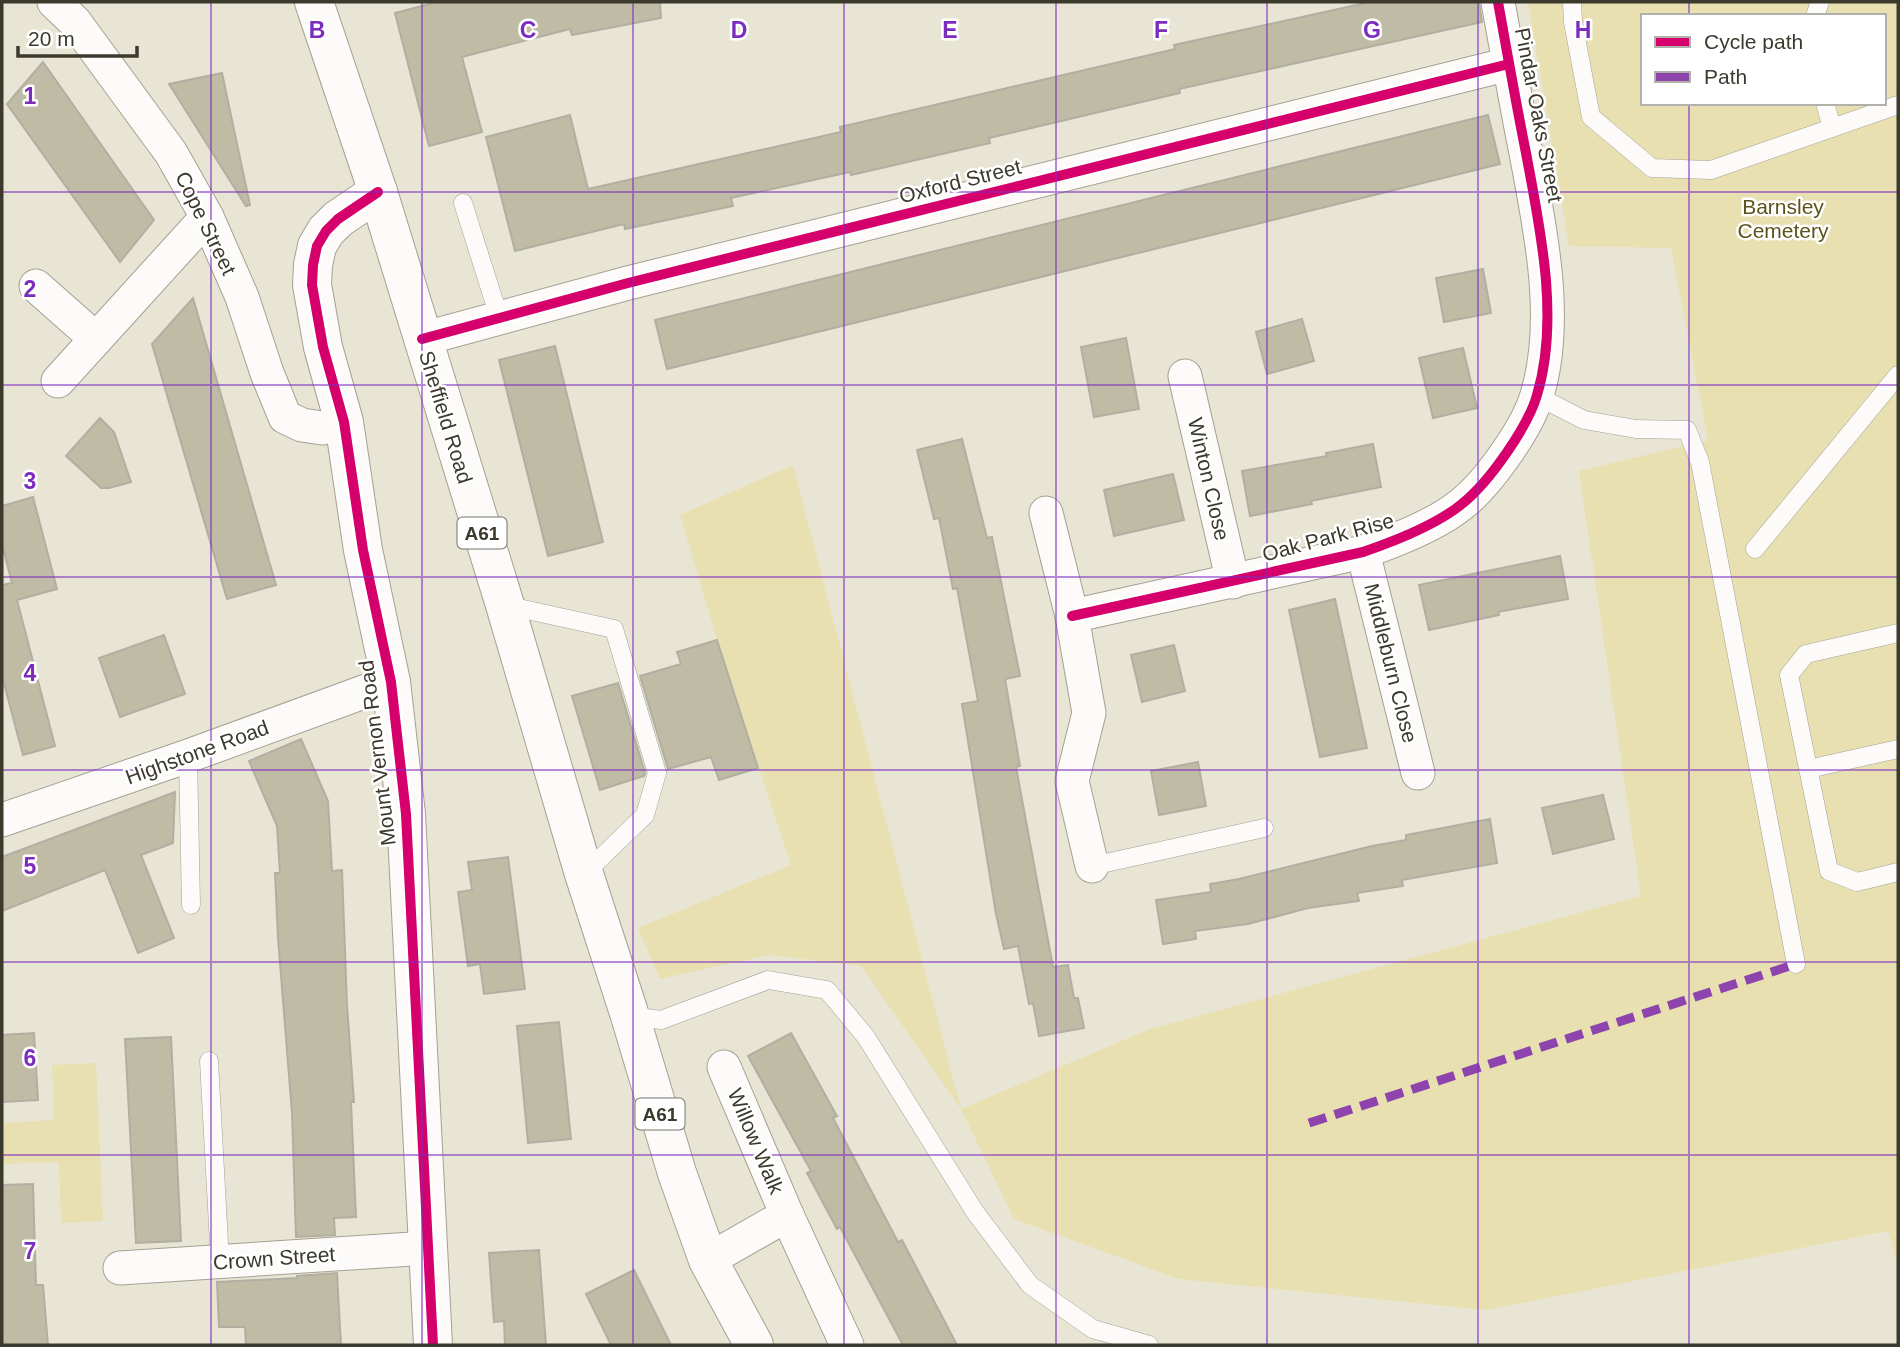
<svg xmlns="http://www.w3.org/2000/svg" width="1900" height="1347" viewBox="0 0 1900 1347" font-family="Arial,sans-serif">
	<rect width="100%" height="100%" fill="#e8e5d4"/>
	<g fill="#e9e0b1" fill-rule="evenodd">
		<path d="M 1528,2 L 1898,2 L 1898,1264 L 1888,1231 L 1486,1310 L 1179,1279 L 1014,1219 L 961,1109 L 861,966 L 769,955 L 660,979 L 638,928 L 791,865 L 717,640 L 680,515 L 793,465 L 961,1109 L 1150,1029 L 1641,896 L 1579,471 L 1708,440 L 1671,248 L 1569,246 ZM 1643,16 L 1884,16 L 1884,103 L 1643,103 Z"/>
		<path d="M 96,1063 L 103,1221 L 61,1223 L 59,1162 L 2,1164 L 2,1123 L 54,1120 L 52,1065 Z"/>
	</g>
	<g fill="#bfbba5" stroke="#b1afa2" stroke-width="2">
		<path d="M 437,2 L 660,2 L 661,18 L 572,35 L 570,29 L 462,57 L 482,132 L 429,146 L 395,13 Z"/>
		<path d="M 1370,2 L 1479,2 L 1482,22 L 1179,89 L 1180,93 L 989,138 L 990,143 L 851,175 L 850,172 L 731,198 L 733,206 L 625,229 L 624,224 L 515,251 L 486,137 L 570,115 L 588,189 L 841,132 L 840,127 L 1175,49 L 1174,45 Z"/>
		<path d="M 43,62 L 154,220 L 120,262 L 7,104 Z"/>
		<path d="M 222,73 L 250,205 L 246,206 L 169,84 Z"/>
		<path d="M 1488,115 L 1500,164 L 667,369 L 655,320 Z"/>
		<path d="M 1483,269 L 1491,313 L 1444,322 L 1436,278 Z"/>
		<path d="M 193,298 L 276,585 L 227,599 L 152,344 Z"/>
		<path d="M 1302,319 L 1314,361 L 1267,374 L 1256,332 Z"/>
		<path d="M 1126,338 L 1139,409 L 1094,417 L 1081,347 Z"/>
		<path d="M 555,346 L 603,542 L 548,556 L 499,360 Z"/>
		<path d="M 1463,348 L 1477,408 L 1433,418 L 1419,358 Z"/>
		<path d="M 100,418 L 114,432 L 131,482 L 109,488 L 101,488 L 66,456 Z"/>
		<path d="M 962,439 L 987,538 L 992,537 L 1020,676 L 1005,679 L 1020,766 L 1016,767 L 1053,967 L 1068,965 L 1074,998 L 1078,998 L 1084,1028 L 1039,1036 L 1033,1003 L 1029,1004 L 1018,946 L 1004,949 L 996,914 L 962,704 L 978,701 L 957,588 L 953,589 L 939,518 L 934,519 L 917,450 Z"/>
		<path d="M 1373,444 L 1381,487 L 1311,501 L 1312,504 L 1250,516 L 1242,471 L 1327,456 L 1326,453 Z"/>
		<path d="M 1173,474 L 1184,520 L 1114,536 L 1104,490 Z"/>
		<path d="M 33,497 L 57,589 L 17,600 L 55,746 L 23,755 L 2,676 L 2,585 L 12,583 L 2,544 L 2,506 Z"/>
		<path d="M 1560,556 L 1568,599 L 1498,612 L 1499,615 L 1429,630 L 1419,585 Z"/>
		<path d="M 1335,599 L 1367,748 L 1320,757 L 1289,610 Z"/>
		<path d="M 164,635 L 185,694 L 120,717 L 99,658 Z"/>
		<path d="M 717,640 L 758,768 L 719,780 L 711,757 L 668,769 L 640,676 L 681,664 L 677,652 Z"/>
		<path d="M 1174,645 L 1185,691 L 1142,702 L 1131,655 Z"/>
		<path d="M 618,683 L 645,773 L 644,776 L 600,790 L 572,696 Z"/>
		<path d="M 301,739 L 328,801 L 332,871 L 342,870 L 347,1005 L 354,1102 L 351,1102 L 356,1217 L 334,1218 L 335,1235 L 296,1237 L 292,1113 L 278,938 L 275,873 L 280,873 L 277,826 L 249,761 Z"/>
		<path d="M 1198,762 L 1206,806 L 1159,815 L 1151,771 Z"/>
		<path d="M 175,792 L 173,843 L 141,855 L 174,938 L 138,953 L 105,870 L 2,911 L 2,857 Z"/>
		<path d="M 1603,795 L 1614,839 L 1553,854 L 1542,808 Z"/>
		<path d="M 1490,819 L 1497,863 L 1402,880 L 1403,886 L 1357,893 L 1359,901 L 1308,908 L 1248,924 L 1195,931 L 1196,939 L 1163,944 L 1156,900 L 1211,892 L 1210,884 L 1239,879 L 1372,846 L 1406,840 L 1406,835 Z"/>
		<path d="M 508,857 L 525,989 L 484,994 L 480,964 L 468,966 L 458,892 L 472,890 L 468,862 Z"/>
		<path d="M 559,1022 L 571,1139 L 528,1143 L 517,1026 Z"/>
		<path d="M 34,1033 L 38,1100 L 2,1102 L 2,1035 Z"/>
		<path d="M 791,1033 L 837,1116 L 833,1118 L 898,1242 L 902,1240 L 957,1345 L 903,1345 L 840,1227 L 837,1229 L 807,1173 L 811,1171 L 748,1056 Z"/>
		<path d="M 171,1037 L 181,1241 L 136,1243 L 125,1039 Z"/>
		<path d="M 33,1184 L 36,1285 L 43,1285 L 48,1345 L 2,1345 L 2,1185 Z"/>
		<path d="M 539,1250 L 546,1345 L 505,1345 L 504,1321 L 494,1322 L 489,1253 Z"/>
		<path d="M 634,1270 L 671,1345 L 611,1345 L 586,1294 Z"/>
		<path d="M 337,1273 L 341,1345 L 246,1345 L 245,1327 L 219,1327 L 217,1282 L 297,1278 L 297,1276 Z"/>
	</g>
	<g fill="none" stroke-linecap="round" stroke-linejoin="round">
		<g stroke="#a4a194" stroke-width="19">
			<g id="lane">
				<path d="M 1572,2 L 1573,22 L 1591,117 L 1652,168 L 1711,170 L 1898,105"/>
				<path d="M 1815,16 L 1820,2"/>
				<path d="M 1825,103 L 1832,128"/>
				<path d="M 463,203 L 499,317"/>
				<path d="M 1537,396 L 1584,420 L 1636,429 L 1687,430 L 1700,462 L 1796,964"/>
				<path d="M 1755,549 L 1898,375"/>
				<path d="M 505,605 L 614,629 L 657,773 L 645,815 L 584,874"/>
				<path d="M 1898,633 L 1806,654 L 1789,675 L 1829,871 L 1857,882 L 1898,872"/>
				<path d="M 188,756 L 191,905"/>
				<path d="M 1808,769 L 1898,749"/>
				<path d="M 1092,866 L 1264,828"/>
				<path d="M 630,1016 L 661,1020 L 768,980 L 827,990 L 866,1037 L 975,1212 L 1030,1285 L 1093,1329 L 1149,1345"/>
				<path d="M 209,1061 L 220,1262"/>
			</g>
		</g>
		<g stroke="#a4a194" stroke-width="35">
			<g id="street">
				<path d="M 54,2 L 75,22 L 171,153 L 207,217 L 242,297 L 267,373 L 285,417 L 302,425 L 322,428 L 344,422"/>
				<path d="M 36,286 L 96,339"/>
				<path d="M 422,339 L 628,283 L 1509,64"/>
				<path d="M 1185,376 L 1233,582"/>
				<path d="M 58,381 L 207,217"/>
				<path d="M 1046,513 L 1072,616 L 1089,713 L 1072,781 L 1092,866"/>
				<path d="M 1363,552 L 1418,773"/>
				<path d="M 1072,616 L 1363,552 C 1395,541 1437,525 1463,503 C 1489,482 1528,427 1537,395 C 1560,319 1540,228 1526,153 C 1516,103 1507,52 1498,2"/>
				<path d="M 2,820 L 188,756 L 391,682"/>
				<path d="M 787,1215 L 847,1345"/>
				<path d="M 708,1260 L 787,1215 L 724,1067"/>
				<path d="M 120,1268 L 428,1248"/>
			</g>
		</g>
		<g stroke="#a4a194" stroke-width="40">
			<path id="secondary" d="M 378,192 L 338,219 L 326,231 L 317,246 L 313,265 L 312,285 L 323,347 L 344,422 L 363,550 L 391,682 L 406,814 L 433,1345"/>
		</g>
		<g stroke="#a4a194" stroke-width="40">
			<path id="highway" d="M 314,2 L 378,192 L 505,605 L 584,874 L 630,1016 L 677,1173 L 708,1260 L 754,1345"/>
		</g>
		<use href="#lane" stroke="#fcfbf9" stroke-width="18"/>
		<use href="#street" stroke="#fcfbf9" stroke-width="33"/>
		<use href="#secondary" stroke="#fcfbf9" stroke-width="38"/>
		<use href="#highway" stroke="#fcfbf9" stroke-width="38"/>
		<path stroke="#8e44ad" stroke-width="9" stroke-dasharray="18 9" stroke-linecap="butt" d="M 1309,1123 L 1796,964"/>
		<g stroke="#fff" stroke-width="15">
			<g id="cycleway">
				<path d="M 378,192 L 338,219 L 326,231 L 317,246 L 313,265 L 312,285 L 323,347 L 344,422 L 363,550 L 391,682 L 406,814 L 433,1345"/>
				<path d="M 422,339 L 628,283 L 1509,64"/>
				<path d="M 1072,616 L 1363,552 C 1395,541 1437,525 1463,503 C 1489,482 1528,427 1537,395 C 1560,319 1540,228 1526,153 C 1516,103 1507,52 1498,2"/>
			</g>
		</g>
		<use href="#cycleway" stroke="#d6006c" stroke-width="10"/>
	</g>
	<path fill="none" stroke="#7b2cbf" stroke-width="2" stroke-opacity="0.55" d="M 211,2 L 211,1345M 422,2 L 422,1345M 633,2 L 633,1345M 844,2 L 844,1345M 1056,2 L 1056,1345M 1267,2 L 1267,1345M 1478,2 L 1478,1345M 1689,2 L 1689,16M 1689,103 L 1689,1345M 2,192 L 1898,192M 2,385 L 1898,385M 2,577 L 1898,577M 2,770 L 1898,770M 2,962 L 1898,962M 2,1155 L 1898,1155"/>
	<g text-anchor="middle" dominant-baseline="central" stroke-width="5" stroke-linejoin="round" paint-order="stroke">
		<g fill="#fff" stroke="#76746c" stroke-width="2">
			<rect x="457.5" y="517.5" width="49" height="31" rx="5"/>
			<rect x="635.5" y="1098.5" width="49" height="31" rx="5"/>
		</g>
		<g font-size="19" font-weight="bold" fill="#3c392d">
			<text x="482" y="533">A61</text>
			<text x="660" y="1114">A61</text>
		</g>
		<g font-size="21" fill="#3c392d" stroke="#fff">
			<text transform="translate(1539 115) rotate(79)">Pindar Oaks Street</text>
			<text transform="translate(960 181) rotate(-14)">Oxford Street</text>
			<text transform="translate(206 223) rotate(64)">Cope Street</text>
			<text transform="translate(446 417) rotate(73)">Sheffield Road</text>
			<text transform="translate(1209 479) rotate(77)">Winton Close</text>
			<text transform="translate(1328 537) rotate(-15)">Oak Park Rise</text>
			<text transform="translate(1391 663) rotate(76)">Middleburn Close</text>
			<text transform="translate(197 752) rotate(-20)">Highstone Road</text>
			<text transform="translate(377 753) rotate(-97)">Mount Vernon Road</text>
			<text transform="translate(756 1141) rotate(67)">Willow Walk</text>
			<text transform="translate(274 1258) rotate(-4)">Crown Street</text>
		</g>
		<g font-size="21" fill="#5c521b" stroke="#fff">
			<text x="1783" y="206">Barnsley<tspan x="1783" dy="24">Cemetery</tspan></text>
		</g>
	</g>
	<g font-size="23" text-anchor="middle" font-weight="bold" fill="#7b2cbf" stroke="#fff" stroke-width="5" stroke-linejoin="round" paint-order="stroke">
		<text x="317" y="38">B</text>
		<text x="528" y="38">C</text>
		<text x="739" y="38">D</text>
		<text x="950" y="38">E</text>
		<text x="1161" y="38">F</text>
		<text x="1372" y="38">G</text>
		<text x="1583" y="38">H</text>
		<text x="30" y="104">1</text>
		<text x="30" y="297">2</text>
		<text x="30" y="489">3</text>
		<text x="30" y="681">4</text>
		<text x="30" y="874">5</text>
		<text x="30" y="1066">6</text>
		<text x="30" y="1259">7</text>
	</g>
	<rect width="1900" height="1347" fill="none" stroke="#3c392d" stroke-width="7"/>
	<rect x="1641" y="14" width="245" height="91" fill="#ffffff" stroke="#b1b0ab" stroke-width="2"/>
	<rect x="1655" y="37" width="35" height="10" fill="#d6006c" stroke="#b1b0ab" stroke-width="2"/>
	<text x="1704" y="49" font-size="21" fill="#3c392d">Cycle path</text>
	<rect x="1655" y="72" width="35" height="10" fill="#8e44ad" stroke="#b1b0ab" stroke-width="2"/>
	<text x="1704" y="84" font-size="21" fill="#3c392d">Path</text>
	<path d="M18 46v10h119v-10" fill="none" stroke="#3c392d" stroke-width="3.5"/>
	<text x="28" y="46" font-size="21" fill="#3c392d" stroke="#ffffff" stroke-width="5" paint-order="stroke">20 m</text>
</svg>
